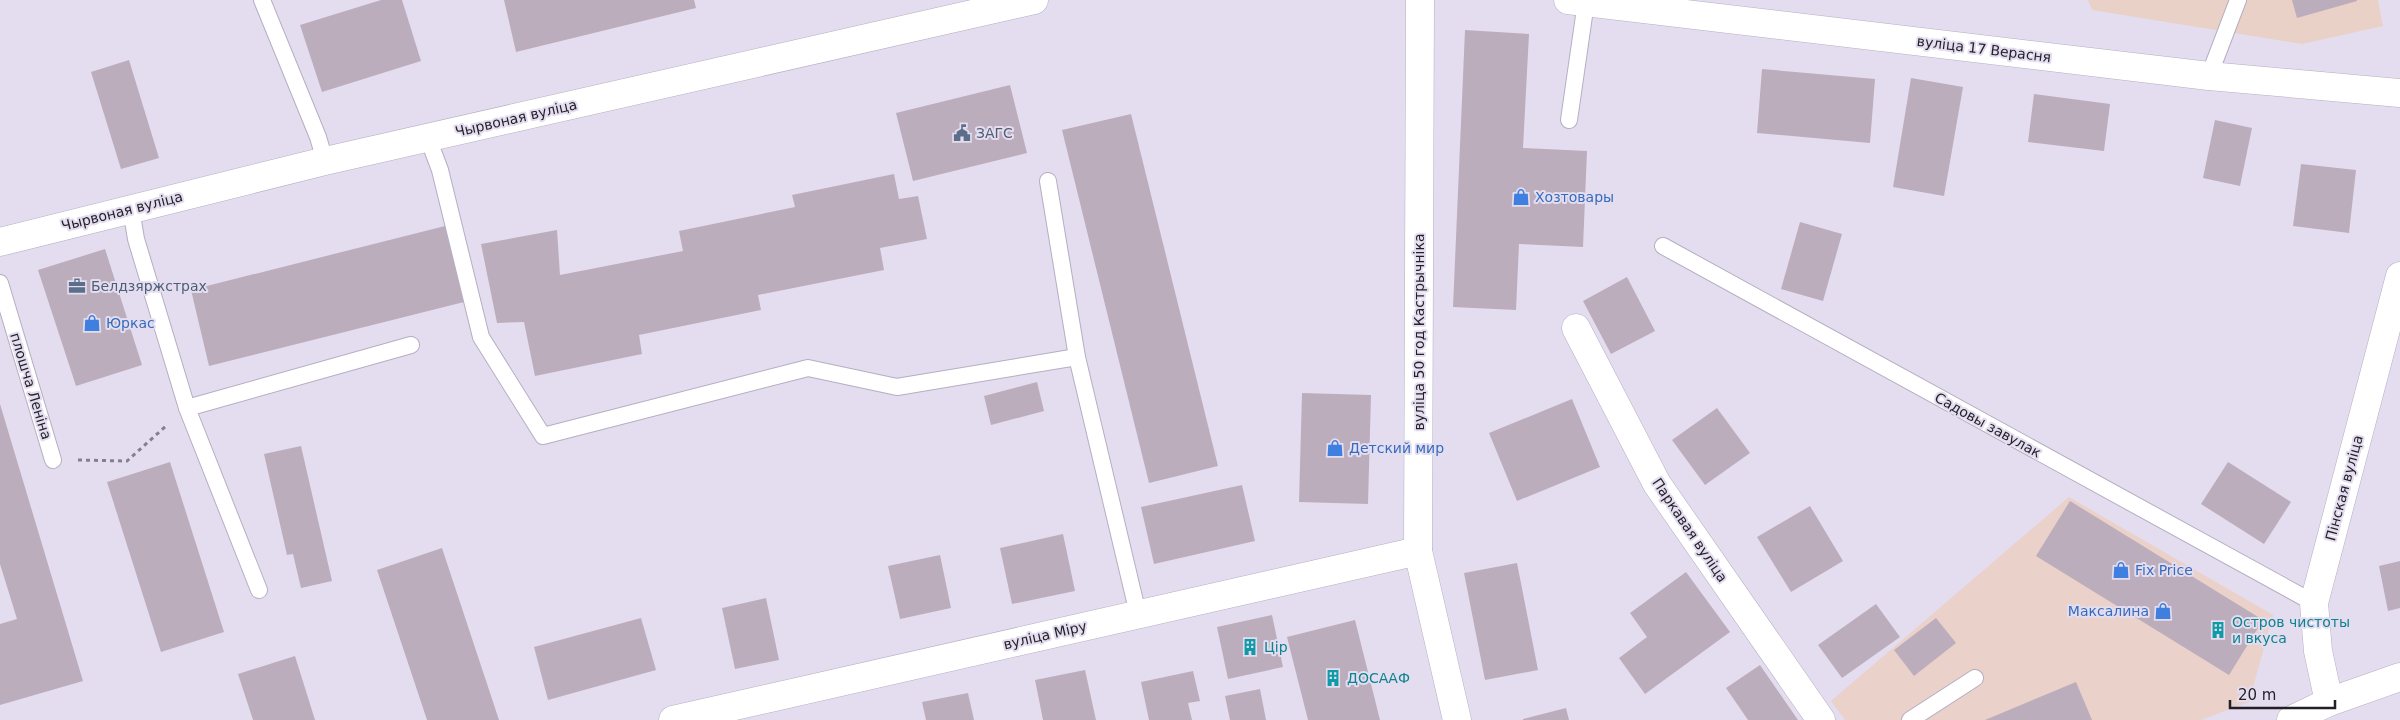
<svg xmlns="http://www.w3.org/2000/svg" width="2400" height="720" viewBox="0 0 2400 720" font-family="'DejaVu Sans',sans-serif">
	<rect width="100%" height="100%" fill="#e4ddf0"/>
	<path fill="#ead1c9" d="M 2069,497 L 2273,615 L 2249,702 L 2201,720 L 1845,720 L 1831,701 Z"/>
	<path fill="#e9d1c8" d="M 2088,0 L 2378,0 L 2383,26 L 2302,44 L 2092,10 Z"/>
	<g fill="#bcadbd">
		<path d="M 381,0 L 402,0 L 421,61 L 322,92 L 300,25 Z"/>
		<path d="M 504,0 L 694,0 L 696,8 L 516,52 Z"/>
		<path d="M 2292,0 L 2357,0 L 2357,1 L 2297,18 Z"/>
		<path d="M 1465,30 L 1529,34 L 1523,148 L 1587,151 L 1583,247 L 1519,244 L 1516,310 L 1453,307 Z"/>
		<path d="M 129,60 L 159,158 L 121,169 L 91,72 Z"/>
		<path d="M 1762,69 L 1875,79 L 1870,143 L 1757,133 Z"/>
		<path d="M 1911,78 L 1963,87 L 1944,196 L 1893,187 Z"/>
		<path d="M 1010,85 L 1027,153 L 913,181 L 896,113 Z"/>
		<path d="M 2034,94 L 2110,104 L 2104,151 L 2028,142 Z"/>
		<path d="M 1131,114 L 1218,466 L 1149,483 L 1062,130 Z"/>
		<path d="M 2215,120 L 2252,128 L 2240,186 L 2203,178 Z"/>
		<path d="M 2301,164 L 2356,170 L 2349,233 L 2293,226 Z"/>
		<path d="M 894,174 L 899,199 L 918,196 L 927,239 L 880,248 L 884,270 L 758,295 L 761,310 L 639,335 L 642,354 L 535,376 L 524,322 L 497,323 L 481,244 L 557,230 L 560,275 L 683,251 L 679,231 L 795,207 L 792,195 Z"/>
		<path d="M 1800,222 L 1842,234 L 1823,301 L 1781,289 Z"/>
		<path d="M 449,225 L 468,301 L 209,366 L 191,290 Z"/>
		<path d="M 105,249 L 142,365 L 76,386 L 38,270 Z"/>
		<path d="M 1627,277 L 1655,331 L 1611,354 L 1583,301 Z"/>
		<path d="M 1037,382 L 1044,411 L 991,425 L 984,396 Z"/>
		<path d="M 1302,393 L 1371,395 L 1368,504 L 1299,502 Z"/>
		<path d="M 1572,399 L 1600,467 L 1517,501 L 1489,433 Z"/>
		<path d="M 0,404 L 83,681 L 0,705 L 0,624 L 17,619 L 0,564 Z"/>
		<path d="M 1717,408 L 1750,453 L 1705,485 L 1672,440 Z"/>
		<path d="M 301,446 L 332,581 L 301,588 L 293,554 L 287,555 L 264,454 Z"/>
		<path d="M 170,462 L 224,632 L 161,652 L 107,482 Z"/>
		<path d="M 2228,462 L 2291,502 L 2264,544 L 2201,504 Z"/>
		<path d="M 1242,485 L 1255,541 L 1154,564 L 1141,507 Z"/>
		<path d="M 2070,501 L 2263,620 L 2229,675 L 2036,556 Z"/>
		<path d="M 1810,506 L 1843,561 L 1791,592 L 1757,537 Z"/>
		<path d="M 1063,534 L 1075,591 L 1012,604 L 1000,548 Z"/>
		<path d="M 442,548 L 499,720 L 427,720 L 377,570 Z"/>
		<path d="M 940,555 L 951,608 L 900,619 L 888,566 Z"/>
		<path d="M 2400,561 L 2400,608 L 2388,611 L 2379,566 Z"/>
		<path d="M 1517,563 L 1538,670 L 1485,680 L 1464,573 Z"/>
		<path d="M 1686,572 L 1730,632 L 1645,694 L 1619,658 L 1647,637 L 1630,613 Z"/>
		<path d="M 766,598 L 779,660 L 735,669 L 722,608 Z"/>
		<path d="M 1876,604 L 1900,637 L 1842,678 L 1818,645 Z"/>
		<path d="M 1272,615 L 1283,667 L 1228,679 L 1217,627 Z"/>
		<path d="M 641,618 L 656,670 L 548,700 L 534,647 Z"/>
		<path d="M 1936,618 L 1956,643 L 1914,676 L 1894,650 Z"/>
		<path d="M 1355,620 L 1380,720 L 1308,720 L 1287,637 Z"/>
		<path d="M 295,656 L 315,720 L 253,720 L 238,674 Z"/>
		<path d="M 1760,665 L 1798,720 L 1748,720 L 1726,688 Z"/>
		<path d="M 1085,670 L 1096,720 L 1043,720 L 1035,680 Z"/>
		<path d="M 1193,671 L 1200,701 L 1188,703 L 1192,720 L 1149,720 L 1141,682 Z"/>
		<path d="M 2076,682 L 2092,720 L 1985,720 Z"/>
		<path d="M 1260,689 L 1266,720 L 1230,720 L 1225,696 Z"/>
		<path d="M 968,693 L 974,720 L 926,720 L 922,702 Z"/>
		<path d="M 1566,708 L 1569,720 L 1523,720 L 1523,719 Z"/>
	</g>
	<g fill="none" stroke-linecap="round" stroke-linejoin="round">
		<g stroke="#b5aec1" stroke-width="18">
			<g id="lane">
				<path d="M 262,0 L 318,137 L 325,161"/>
				<path d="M 2209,76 L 2238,0"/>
				<path d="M 1569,120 L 1586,2"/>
				<path d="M 428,138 L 440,170 L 481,337 L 543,436 L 808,368 L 897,387 L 1077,357 L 1138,614"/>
				<path d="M 1048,181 L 1077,357"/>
				<path d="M 131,209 L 136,239 L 187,408 L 411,345"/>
				<path d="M 1663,246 L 2314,603"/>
				<path d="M 0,283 L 53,460"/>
				<path d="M 187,408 L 259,590"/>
				<path d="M 1910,720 L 1975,678"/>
			</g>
		</g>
		<g stroke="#b5aec1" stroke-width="29">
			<g id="street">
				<path d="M 1576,328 L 1657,484 L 1821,720"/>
				<path d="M 673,720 L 1418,551"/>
			</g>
		</g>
		<g stroke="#b5aec1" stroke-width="29">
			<g id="secondary">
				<path d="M 1420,0 L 1418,551 L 1457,720"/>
				<path d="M 1568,0 L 2209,76 L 2400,93"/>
				<path d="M 0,242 L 325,161 L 1034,0"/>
				<path d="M 2329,702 L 2318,651 L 2314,603 L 2400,276"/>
				<path d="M 2291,720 L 2329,702 L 2400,677"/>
			</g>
		</g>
		<path stroke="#847f8c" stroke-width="3" stroke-dasharray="4 4" stroke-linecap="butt" d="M 78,460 L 127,461 L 166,426"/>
		<use href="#lane" stroke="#fff" stroke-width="16"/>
		<use href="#street" stroke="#fff" stroke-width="28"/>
		<use href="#secondary" stroke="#fff" stroke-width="28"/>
	</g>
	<defs>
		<g id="civic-bare" transform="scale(1.35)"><path d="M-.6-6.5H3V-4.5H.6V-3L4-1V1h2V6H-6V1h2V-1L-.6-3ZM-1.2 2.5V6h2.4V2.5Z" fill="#5c6f8a" stroke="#e4ddf0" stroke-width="2.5" paint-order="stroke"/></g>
		<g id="shop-bare" transform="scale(1.35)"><path d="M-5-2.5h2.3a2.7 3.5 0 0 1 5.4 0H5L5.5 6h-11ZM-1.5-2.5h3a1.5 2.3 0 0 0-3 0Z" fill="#3f7fe0" stroke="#e4ddf0" stroke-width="2.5" paint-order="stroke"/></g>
		<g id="office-bare" transform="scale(1.35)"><path d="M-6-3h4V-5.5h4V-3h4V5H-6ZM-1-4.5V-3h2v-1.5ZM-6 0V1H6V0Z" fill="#5c6f8a" stroke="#e4ddf0" stroke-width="2.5" paint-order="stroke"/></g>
		<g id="building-bare" transform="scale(1.35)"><path d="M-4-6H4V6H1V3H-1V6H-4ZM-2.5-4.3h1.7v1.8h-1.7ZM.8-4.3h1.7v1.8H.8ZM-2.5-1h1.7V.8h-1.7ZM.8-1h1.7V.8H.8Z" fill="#0f9aa8" stroke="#e4ddf0" stroke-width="2.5" paint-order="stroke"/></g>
	</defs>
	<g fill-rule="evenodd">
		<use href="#civic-bare" x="962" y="133"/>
		<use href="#shop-bare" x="1521" y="197"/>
		<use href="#office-bare" x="77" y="286"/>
		<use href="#shop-bare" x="92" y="323"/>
		<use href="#shop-bare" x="1335" y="448"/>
		<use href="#shop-bare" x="2121" y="570"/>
		<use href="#shop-bare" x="2163" y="611"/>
		<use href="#building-bare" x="2218" y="630"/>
		<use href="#building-bare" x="1250" y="647"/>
		<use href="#building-bare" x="1333" y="678"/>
	</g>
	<g text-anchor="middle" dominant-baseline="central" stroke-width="4" stroke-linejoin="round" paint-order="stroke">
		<g font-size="14" fill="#221f26" stroke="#e4ddf0">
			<text transform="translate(1984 49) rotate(7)">вуліца 17 Верасня</text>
			<text transform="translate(516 118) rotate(-13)">Чырвоная вуліца</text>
			<text transform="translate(122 211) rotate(-14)">Чырвоная вуліца</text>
			<text transform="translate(1419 332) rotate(-90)">вуліца 50 год Кастрычніка</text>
			<text transform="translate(31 386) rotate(73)">плошча Леніна</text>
			<text transform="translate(1988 425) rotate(29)">Садовы завулак</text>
			<text transform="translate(2344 488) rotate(-75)">Пінская вуліца</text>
			<text transform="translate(1690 530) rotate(56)">Паркавая вуліца</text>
			<text transform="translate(1045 635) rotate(-13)">вуліца Міру</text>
		</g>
		<g font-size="14" fill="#4e5e75" stroke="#e4ddf0" text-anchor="start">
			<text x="976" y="133">ЗАГС</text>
			<text x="91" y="286">Белдзяржстрах</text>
		</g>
		<g font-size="14" fill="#366cbe" stroke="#e4ddf0" text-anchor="start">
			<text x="1535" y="197">Хозтовары</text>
			<text x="106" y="323">Юркас</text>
			<text x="1349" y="448">Детский мир</text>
			<text x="2135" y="570">Fix Price</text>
			<text x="2149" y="611" text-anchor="end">Максалина</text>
		</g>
		<g font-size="14" fill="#0d838f" stroke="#e4ddf0" text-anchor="start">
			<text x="2232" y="622">Остров чистоты<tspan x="2232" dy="16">и вкуса</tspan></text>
			<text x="1264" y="647">Цір</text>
			<text x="1347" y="678">ДОСААФ</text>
		</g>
	</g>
	<path d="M2230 700v8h105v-8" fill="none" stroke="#221f26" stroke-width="2.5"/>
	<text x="2238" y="700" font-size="15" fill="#221f26" stroke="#e4ddf0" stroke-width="4" paint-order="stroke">20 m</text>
</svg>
